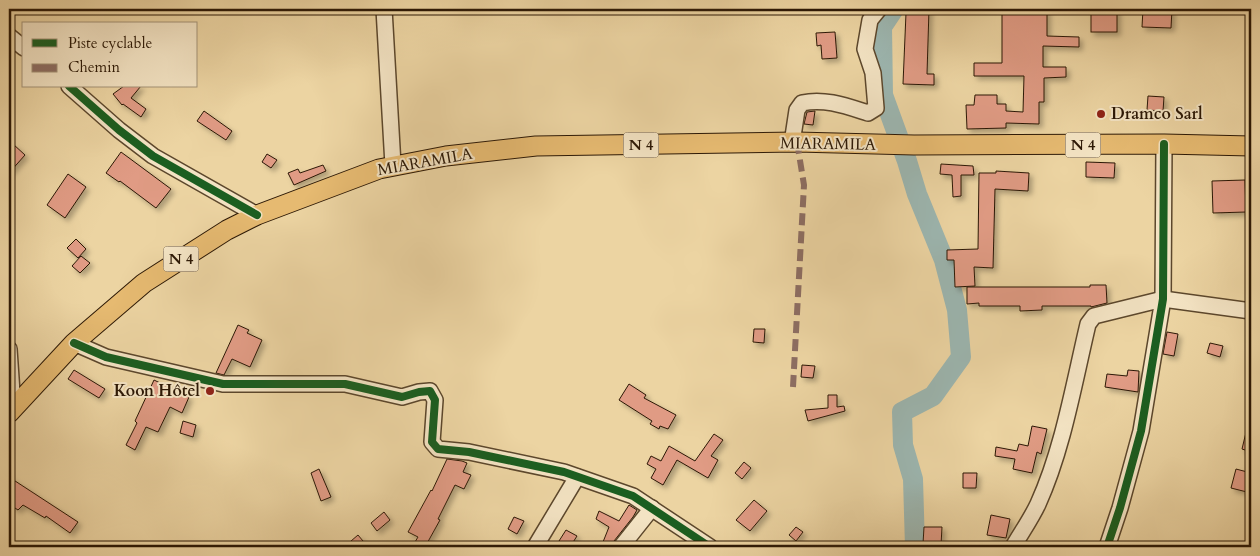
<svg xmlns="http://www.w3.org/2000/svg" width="1260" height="556" viewBox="0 0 1260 556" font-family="Cardo,serif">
	<defs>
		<filter id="shadow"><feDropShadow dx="3.5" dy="3.5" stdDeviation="2.5" flood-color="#0004"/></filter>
	</defs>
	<rect width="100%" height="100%" fill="#ecd4a2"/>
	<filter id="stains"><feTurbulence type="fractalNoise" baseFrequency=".004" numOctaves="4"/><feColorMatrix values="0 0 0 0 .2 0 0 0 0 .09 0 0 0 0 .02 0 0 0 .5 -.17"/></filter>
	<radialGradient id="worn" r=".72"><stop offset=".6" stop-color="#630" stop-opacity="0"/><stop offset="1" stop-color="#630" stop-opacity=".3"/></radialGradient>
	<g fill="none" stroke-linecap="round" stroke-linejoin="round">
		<path stroke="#9cb6b0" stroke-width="20" d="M 894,9 L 882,27 L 883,95 L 907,161 L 917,194 L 944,260 L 957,310 L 961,357 L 933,396 L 902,412 L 903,445 L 913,479 L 915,547"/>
	</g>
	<g fill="#e09b84" stroke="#2c1805" filter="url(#shadow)">
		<path d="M 911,9 L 929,9 L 927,74 L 934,74 L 934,85 L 903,84 L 906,13 Z"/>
		<path d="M 1002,9 L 1047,10 L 1047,36 L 1079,37 L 1079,47 L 1043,46 L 1043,67 L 1066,67 L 1066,77 L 1044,78 L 1044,102 L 1039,102 L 1039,124 L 1006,123 L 1006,128 L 967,129 L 966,105 L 974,105 L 975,95 L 997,95 L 997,104 L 1006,104 L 1006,111 L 1023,112 L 1024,76 L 974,76 L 974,63 L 1002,63 Z"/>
		<rect x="1091" y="9" width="26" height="23"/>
		<path d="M 1143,9 L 1172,9 L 1171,28 L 1142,27 Z"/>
		<path d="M 835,32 L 837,58 L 822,59 L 821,45 L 817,46 L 816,33 Z"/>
		<path d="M 124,86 L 141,86 L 131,98 L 146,109 L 141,117 L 123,104 L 122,105 L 113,94 Z"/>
		<path d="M 1148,96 L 1164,97 L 1163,111 L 1147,110 Z"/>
		<path d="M 204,111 L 232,131 L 226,140 L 197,121 Z"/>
		<path d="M 815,111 L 813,125 L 804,124 L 807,112 Z"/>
		<path d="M 13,144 L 25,155 L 9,173 L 9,149 Z"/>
		<path d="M 121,152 L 171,189 L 156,208 L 120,181 L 119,182 L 106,173 Z"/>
		<path d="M 267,154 L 277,160 L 271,168 L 262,162 Z"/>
		<path d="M 1086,162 L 1115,163 L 1114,178 L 1086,177 Z"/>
		<path d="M 941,164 L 973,166 L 974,175 L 961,175 L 961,196 L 953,197 L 952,175 L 940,174 Z"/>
		<path d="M 323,165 L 326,171 L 294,185 L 288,173 L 298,169 L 300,173 Z"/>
		<path d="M 996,171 L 1029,173 L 1028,191 L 995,189 L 993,268 L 974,267 L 975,286 L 955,287 L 954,260 L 947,260 L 947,250 L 978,249 L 979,173 L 996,173 Z"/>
		<path d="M 68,174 L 86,187 L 65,218 L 47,205 Z"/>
		<path d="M 1245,180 L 1246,212 L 1213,213 L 1212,181 Z"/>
		<path d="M 76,239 L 86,249 L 78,258 L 67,248 Z"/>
		<path d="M 81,256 L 90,263 L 80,273 L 72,266 Z"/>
		<path d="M 1090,285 L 1106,285 L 1107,303 L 1091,307 L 1091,306 L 1042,306 L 1042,310 L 1020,311 L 1020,306 L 979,306 L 979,303 L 967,304 L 967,287 L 1090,287 Z"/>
		<path d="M 238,325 L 249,330 L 247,333 L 262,340 L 250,367 L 232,359 L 224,375 L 216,373 Z"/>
		<path d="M 754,329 L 765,329 L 764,343 L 753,342 Z"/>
		<path d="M 1167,332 L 1178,334 L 1174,356 L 1163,354 Z"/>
		<path d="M 1210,343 L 1223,346 L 1220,357 L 1207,353 Z"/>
		<path d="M 802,365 L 815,366 L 813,378 L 801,377 Z"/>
		<path d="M 74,370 L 105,389 L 99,398 L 68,379 Z"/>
		<path d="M 1128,370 L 1139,371 L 1138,392 L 1105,387 L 1107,374 L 1127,376 Z"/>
		<path d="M 154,380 L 189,397 L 182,413 L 170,407 L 158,432 L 146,427 L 135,450 L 126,445 L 137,423 L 135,421 Z"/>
		<path d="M 629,384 L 646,395 L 644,398 L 676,415 L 668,429 L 660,426 L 659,429 L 650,424 L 652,421 L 619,400 Z"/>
		<path d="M 828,395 L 837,395 L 837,407 L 844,406 L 845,411 L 808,421 L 805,410 L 828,408 Z"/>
		<path d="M 183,421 L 196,425 L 193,437 L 180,433 Z"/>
		<path d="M 1248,424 L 1251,424 L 1251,452 L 1242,449 Z"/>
		<path d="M 1032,426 L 1047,429 L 1041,454 L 1037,452 L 1032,473 L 1013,469 L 1015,459 L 995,456 L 996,447 L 1017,451 L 1019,444 L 1028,446 Z"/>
		<path d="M 714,434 L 723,440 L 711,456 L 718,460 L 708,478 L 677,460 L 663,485 L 651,478 L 656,469 L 647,464 L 651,456 L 661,461 L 669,446 L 695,461 Z"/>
		<path d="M 447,459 L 462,461 L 467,463 L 463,472 L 471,475 L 464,489 L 455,485 L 438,519 L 440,520 L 425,547 L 412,547 L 418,537 L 408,532 L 431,490 L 432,491 Z"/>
		<path d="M 744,462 L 751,468 L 742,479 L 735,473 Z"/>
		<path d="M 319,469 L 331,497 L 321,501 L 311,473 Z"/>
		<path d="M 1236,469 L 1251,473 L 1251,493 L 1231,488 Z"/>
		<path d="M 963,473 L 977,473 L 976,488 L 963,488 Z"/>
		<path d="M 9,477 L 78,522 L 70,533 L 46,516 L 45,518 L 23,505 L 18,510 L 9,504 Z"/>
		<path d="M 754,500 L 767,511 L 750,531 L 736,520 Z"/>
		<path d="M 629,505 L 637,510 L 633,517 L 614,541 L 612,547 L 601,547 L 609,527 L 596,519 L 599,511 L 619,521 Z"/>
		<path d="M 384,512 L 390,520 L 377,531 L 371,523 Z"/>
		<path d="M 991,515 L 1010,519 L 1006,538 L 987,535 Z"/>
		<path d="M 514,517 L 524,521 L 517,534 L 508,529 Z"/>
		<path d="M 796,527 L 803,532 L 796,541 L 789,535 Z"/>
		<path d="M 924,527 L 942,527 L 941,545 L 923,544 Z"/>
		<path d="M 566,530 L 577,536 L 570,547 L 559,541 Z"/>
		<path d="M 358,535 L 368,547 L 344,547 Z"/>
	</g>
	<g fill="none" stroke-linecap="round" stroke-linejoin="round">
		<g stroke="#5c472c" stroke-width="18">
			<g id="minor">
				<path d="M 384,9 L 393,165"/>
				<path d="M 9,36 L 24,48"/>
				<path d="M 69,86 L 119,130 L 153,156 L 257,215"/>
				<path d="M 792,143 L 797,110 L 802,103 C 825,98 846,106 868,113 L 876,108 L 873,73 L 865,49 L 870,20 L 879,9"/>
				<path d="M 74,343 L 106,357 L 223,384 L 345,384 L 402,397 L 419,392 L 430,391 L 435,400 L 432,442 L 438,449 L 469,452 L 564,472 L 633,496 L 710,547"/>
				<path d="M 9,349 L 13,407"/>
				<path d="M 535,547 L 577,477"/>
				<path d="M 621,547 L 652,508"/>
				<path d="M 1013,547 C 1021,533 1031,519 1038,504 C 1063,449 1074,383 1088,324 L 1094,316 L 1163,299 L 1251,311"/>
				<path d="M 1107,547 L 1120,508 L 1141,431 L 1163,299 L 1164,144"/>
			</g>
		</g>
		<g stroke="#2c1805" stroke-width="21">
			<path id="major" d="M 9,413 L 74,343 L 144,283 L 227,230 L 257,215 L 379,169 L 446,156 L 536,146 L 797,142 L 914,145 L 1164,144 L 1251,146"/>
		</g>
		<use href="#minor" stroke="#f3e3c3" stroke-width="15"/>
		<use href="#major" stroke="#e6ba71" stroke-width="19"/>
		<path stroke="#8d6e63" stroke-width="6" stroke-dasharray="12 6" stroke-linecap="butt" d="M 793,387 L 804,185 L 797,142"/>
		<g stroke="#f3e3c3" stroke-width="11">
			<g id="cycleway">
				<path d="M 69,86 L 119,130 L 153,156 L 257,215"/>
				<path d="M 74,343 L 106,357 L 223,384 L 345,384 L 402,397 L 419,392 L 430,391 L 435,400 L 432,442 L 438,449 L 469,452 L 564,472 L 633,496 L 710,547"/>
				<path d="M 1107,547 L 1120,508 L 1141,431 L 1163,299 L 1164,144"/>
			</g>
		</g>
		<use href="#cycleway" stroke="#1b5e20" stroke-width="8"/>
	</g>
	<g fill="#8f2418" stroke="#f3e3c3" stroke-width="2">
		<circle cx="1101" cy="114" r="5"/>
		<circle cx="210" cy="391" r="5"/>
	</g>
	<g text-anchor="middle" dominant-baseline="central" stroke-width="4" stroke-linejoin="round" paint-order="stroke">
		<g fill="#f3e3c3" stroke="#68553e" stroke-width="1">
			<rect x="623.5" y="132.5" width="35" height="25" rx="4"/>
			<rect x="1065.5" y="132.5" width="35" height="25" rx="4"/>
			<rect x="163.5" y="246.5" width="35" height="25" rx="4"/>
		</g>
		<g font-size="15" font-weight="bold" fill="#2c1805">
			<text x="641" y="145">N 4</text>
			<text x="1083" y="145">N 4</text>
			<text x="181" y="259">N 4</text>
		</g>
		<g font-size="16" font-weight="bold" fill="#2c1805" stroke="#f3e3c3" text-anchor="start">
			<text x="1111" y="114">Dramco Sarl</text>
			<text x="200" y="391" text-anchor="end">Koon Hôtel</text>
		</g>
		<g font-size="16" fill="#2c1805" stroke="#f3e3c3">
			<text transform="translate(828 144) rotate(1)">MIARAMILA</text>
			<text transform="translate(425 162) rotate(-10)">MIARAMILA</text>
		</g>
	</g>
	<rect width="1260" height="556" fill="none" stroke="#ecd4a2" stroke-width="30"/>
	<rect x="10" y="10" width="1240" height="536" fill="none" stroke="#2c1805" stroke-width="2.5"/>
	<rect x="15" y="15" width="1230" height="526" fill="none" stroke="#2c1805"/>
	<rect x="22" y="22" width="175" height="65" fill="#f3e3c3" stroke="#a39277"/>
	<rect x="32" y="39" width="25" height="8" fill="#1b5e20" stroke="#a39277"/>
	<text x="68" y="48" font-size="15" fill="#2c1805">Piste cyclable</text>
	<rect x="32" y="64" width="25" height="8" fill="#8d6e63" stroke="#a39277"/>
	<text x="68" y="72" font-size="15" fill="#2c1805">Chemin</text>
	<rect width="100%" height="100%" filter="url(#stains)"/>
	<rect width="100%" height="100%" fill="url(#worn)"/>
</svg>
